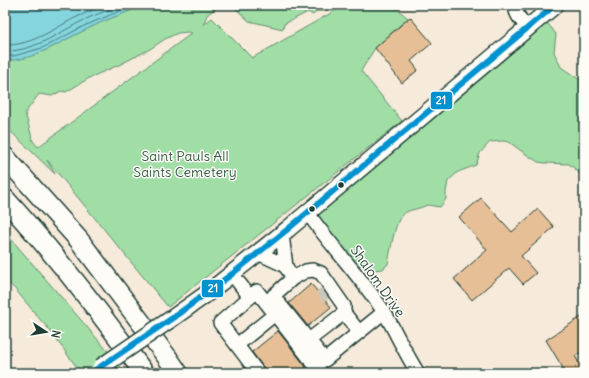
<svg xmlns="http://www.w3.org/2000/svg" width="589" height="378" viewBox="0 0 589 378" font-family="Delius,sans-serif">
	<rect width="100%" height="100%" fill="#f6eada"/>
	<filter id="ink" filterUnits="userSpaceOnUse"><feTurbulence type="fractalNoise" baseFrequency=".025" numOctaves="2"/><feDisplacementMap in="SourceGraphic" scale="8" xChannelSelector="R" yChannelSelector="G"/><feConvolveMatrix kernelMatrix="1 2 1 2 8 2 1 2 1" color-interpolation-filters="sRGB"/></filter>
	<g filter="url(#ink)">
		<g fill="#a0dea6" stroke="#608e6d" fill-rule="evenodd">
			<path d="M 145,5 L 344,5 L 339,6 L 338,8 L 330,8 L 325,11 L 317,11 L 313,15 L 308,12 L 284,24 L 283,29 L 249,21 L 234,7 L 217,7 L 207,15 L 203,25 L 212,18 L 252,58 L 345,5 L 392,5 L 408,18 L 375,48 L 361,71 L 402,121 L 168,307 L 47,160 L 55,174 L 5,126 L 5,60 C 32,62 61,41 85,30 C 104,20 125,13 145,5 ZM 188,32 L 192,33 L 38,147 L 33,141 L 25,113 L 39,94 L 52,96 L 61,91 L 66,92 L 91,77 L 119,65 L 150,49 L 165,39 L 178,33 Z"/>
			<path d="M 542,16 L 556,34 L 554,52 L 561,67 L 580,80 L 584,80 L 584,178 L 573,167 L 569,164 L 545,163 L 538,162 L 520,150 L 509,142 L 503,141 L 490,142 L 480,153 L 476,165 L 458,172 L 448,181 L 446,192 L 446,199 L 440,207 L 427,205 C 420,209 410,209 403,214 C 395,220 390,253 388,264 L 383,269 L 374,270 L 364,263 L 349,271 L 309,209 Z"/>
			<path d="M 5,232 L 112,356 L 116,360 L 125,373 L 81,373 L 45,324 L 43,323 L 15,289 L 5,280 Z"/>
		</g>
		<path fill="#85d5df" stroke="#5c989b" d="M 5,5 L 145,5 C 125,13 104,20 85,30 C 61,41 32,62 5,60 Z"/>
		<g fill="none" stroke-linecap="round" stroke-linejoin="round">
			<g stroke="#487a78" stroke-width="1">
				<path d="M 5,45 C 32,46 56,27 79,16 C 88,12 97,9 105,5"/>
				<path d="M 5,51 C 32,52 57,34 80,22 C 93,15 107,11 121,5"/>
				<path d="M 5,56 L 14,56 L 42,48 L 84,26 L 134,5"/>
			</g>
		</g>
		<g fill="#e7bf97" stroke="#1f3d34">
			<path d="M 410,17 L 432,43 L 411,61 L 418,70 L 402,83 L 375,48 Z"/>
			<path d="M 481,198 L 512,232 L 538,209 L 554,227 L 521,256 L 536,273 L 523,284 L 509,268 L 472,300 L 454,279 L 487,250 L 459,217 Z"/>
			<path d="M 311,284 L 331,307 L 308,326 L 289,303 Z"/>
			<path d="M 584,315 L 584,350 L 575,356 L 583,370 L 578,373 L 566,373 L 546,340 Z"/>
			<path d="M 278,331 L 306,367 L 299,373 L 266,373 L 264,368 L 252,352 Z"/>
		</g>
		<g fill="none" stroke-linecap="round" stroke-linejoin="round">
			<path stroke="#cbc7b9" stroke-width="13" stroke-dasharray="13 6" stroke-linecap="butt" d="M 321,288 L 330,301"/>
			<g stroke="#1f3d34" stroke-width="16">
				<g id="minor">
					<path d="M 516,5 C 514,14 522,21 528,28"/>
					<path d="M 307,212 C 331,246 361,277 384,312 C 396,332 405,353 418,373"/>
					<path d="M 258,253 L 282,264 L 286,267 L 282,234"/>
					<path d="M 286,267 L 293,278 L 273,296 L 325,360 L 384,312"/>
					<path d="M 232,274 L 250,297"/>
					<path d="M 293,278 L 306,271 L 313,270 L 321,273 L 344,306 L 344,313 L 359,332"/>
					<path d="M 309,340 L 344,313"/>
					<path d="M 237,345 L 275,314"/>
					<path d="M 258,373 L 220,323 L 257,291 L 321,373"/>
				</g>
			</g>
			<g stroke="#1f3d34" stroke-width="19">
				<path id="major" d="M 174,317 L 205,295 L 288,229 L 555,5"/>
			</g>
			<g stroke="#1f3d34" stroke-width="22">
				<g id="highway">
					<path d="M 5,157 L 79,240 L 167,357 L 178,373"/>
					<path d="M 5,199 C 55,254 101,313 144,373"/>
				</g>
			</g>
			<use href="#minor" stroke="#fdfcf7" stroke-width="13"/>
			<use href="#major" stroke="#fdfcf7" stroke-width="16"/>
			<use href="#highway" stroke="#fdfcf7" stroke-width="19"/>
			<g stroke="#1f3d34" stroke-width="19" stroke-linecap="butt">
				<path id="major-bridge" d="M 101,367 L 174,317"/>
			</g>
			<use href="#major-bridge" stroke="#fdfcf7" stroke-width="16"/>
			<g stroke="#fdfcf7" stroke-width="9">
				<path id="bus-1" d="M 91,373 L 174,317 L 232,274 L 288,229 L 555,5"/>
			</g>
			<use href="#bus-1" stroke="#0092d0" stroke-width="6"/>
		</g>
	</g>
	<g fill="#1f3d34" stroke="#fdfcf7" stroke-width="1.5">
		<circle cx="341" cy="185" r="3.5"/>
		<circle cx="312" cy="209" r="3.5"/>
	</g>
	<g text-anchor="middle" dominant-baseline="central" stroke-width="3" stroke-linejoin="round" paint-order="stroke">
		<g font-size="14" fill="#395d4b" stroke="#fdfcf7">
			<text x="185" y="156">Saint Pauls All<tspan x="185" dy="16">Saints Cemetery</tspan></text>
		</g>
		<g font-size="14" fill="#1f3d34" stroke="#fdfcf7">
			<text transform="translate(378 281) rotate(55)">Shalom Drive</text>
		</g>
	</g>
	<g stroke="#fdfcf7" stroke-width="1.5">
		<rect x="430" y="91" width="23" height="19" rx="4" fill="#0092d0"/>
		<rect x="201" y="279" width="23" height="19" rx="4" fill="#0092d0"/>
	</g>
	<g font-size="11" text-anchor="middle" font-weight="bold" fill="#fff">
		<text x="441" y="104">21</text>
		<text x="213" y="292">21</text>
	</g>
	<rect width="589" height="378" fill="none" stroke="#fdfcf7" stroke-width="20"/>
	<rect x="10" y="10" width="569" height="358" fill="none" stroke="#1f3d34" stroke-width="1.5" filter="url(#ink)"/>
	<g transform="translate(46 332) rotate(102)" stroke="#fdfcf7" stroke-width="3" paint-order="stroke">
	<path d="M0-3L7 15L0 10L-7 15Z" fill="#1f3d34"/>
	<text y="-6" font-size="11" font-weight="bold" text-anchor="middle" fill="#1f3d34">N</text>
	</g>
</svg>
